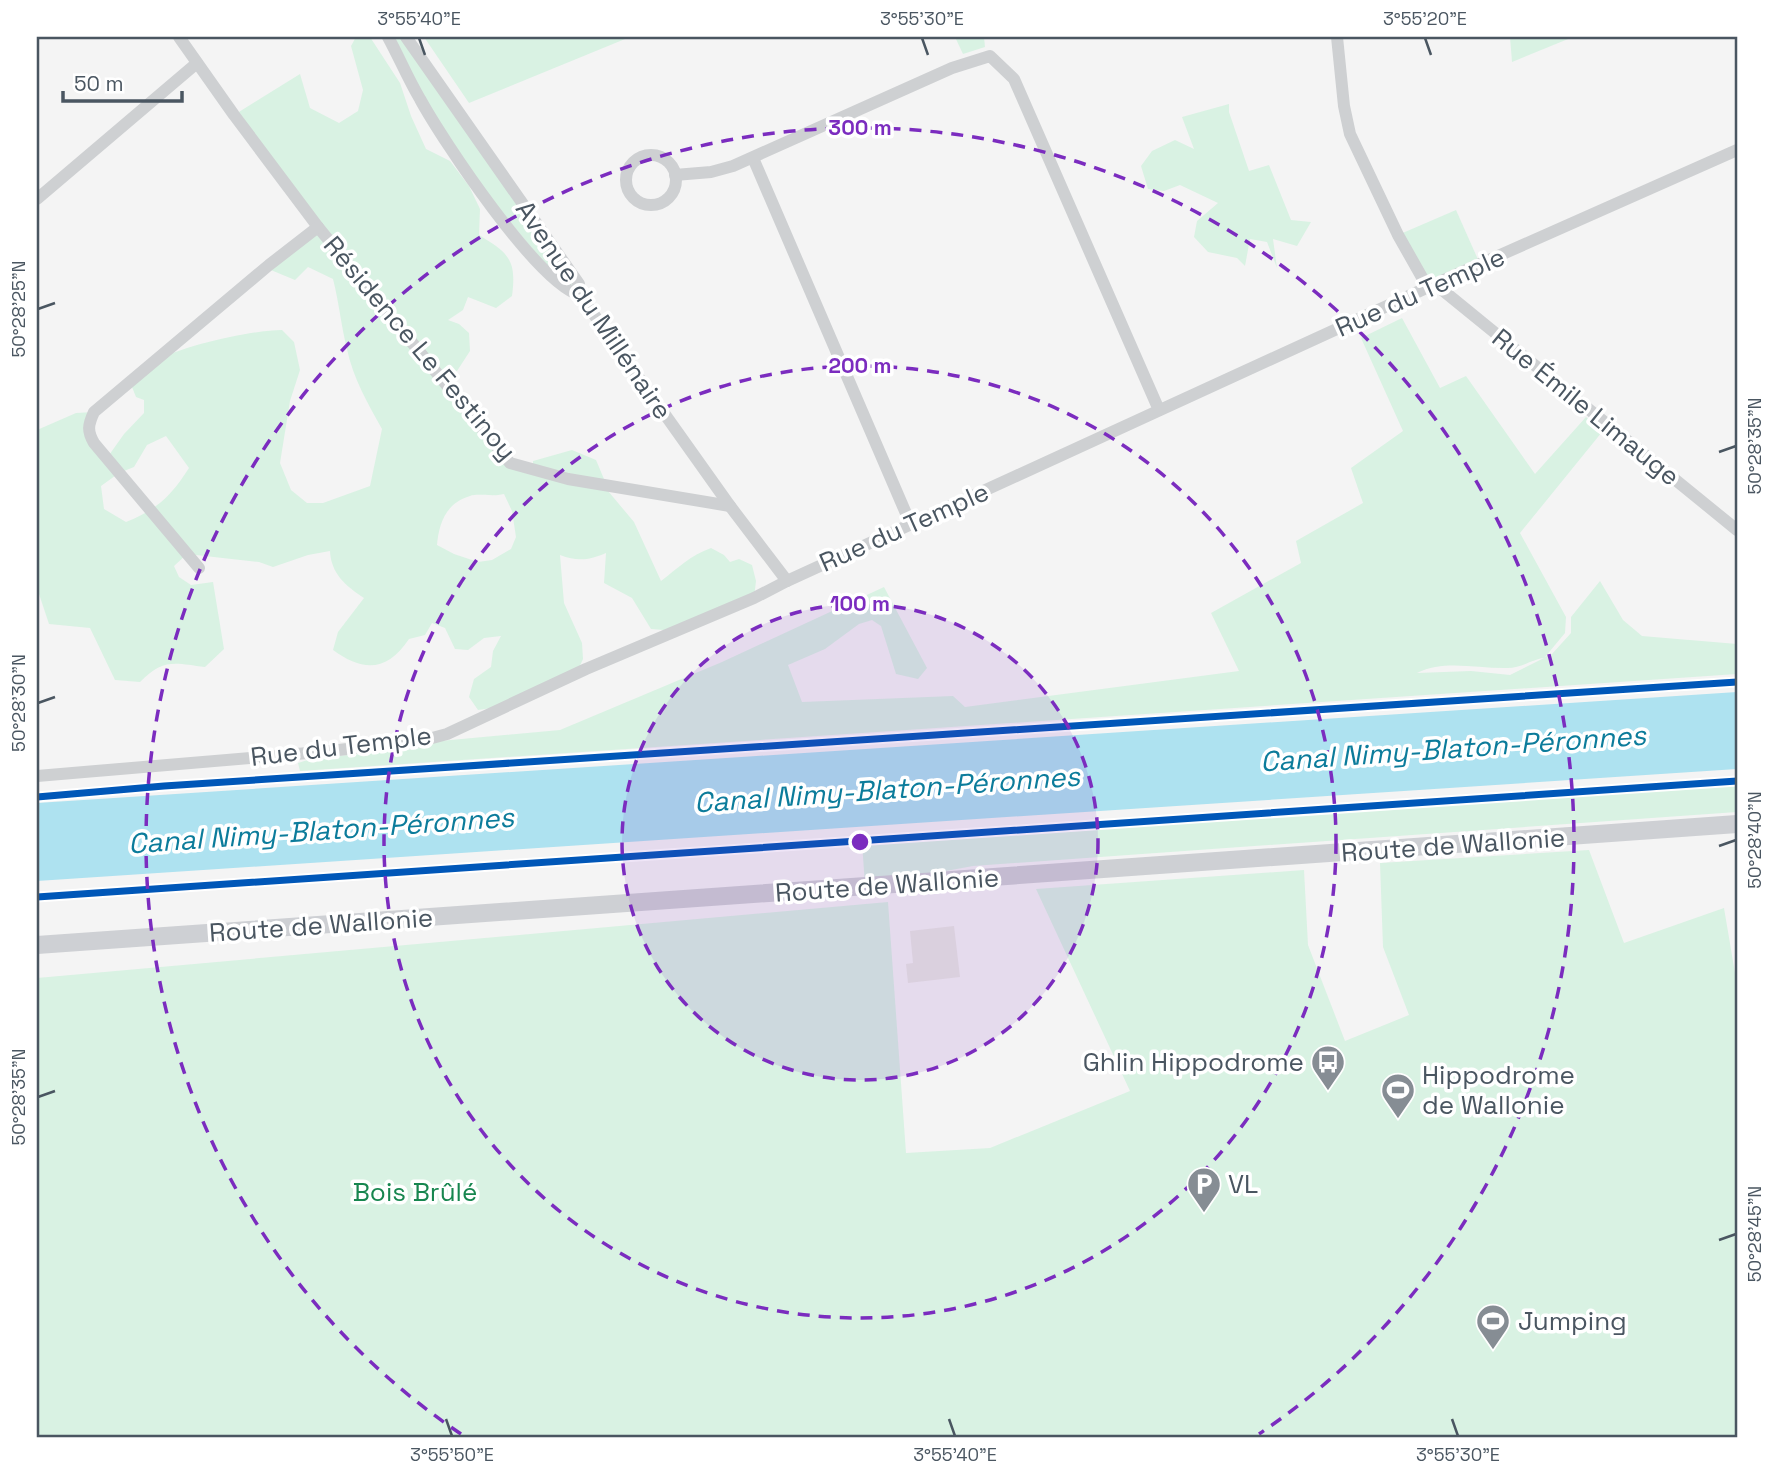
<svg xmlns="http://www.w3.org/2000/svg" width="1774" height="1474" viewBox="0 0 1774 1474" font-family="'Space Grotesk',sans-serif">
	<rect width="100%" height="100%" fill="#f4f4f4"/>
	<path fill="#e8e7e3" d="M 954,926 L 960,977 L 908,983 L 906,964 L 913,963 L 910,931 Z"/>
	<g fill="#d9f2e3" fill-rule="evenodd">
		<path d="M 356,37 L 370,37 L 400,83 L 411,116 L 426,149 L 450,161 L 469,186 L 480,209 L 479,235 C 508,253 517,259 512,296 L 496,308 L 468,297 L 463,310 L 448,320 L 459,324 L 469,333 L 470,351 L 457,371 L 439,376 L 510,463 L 533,469 L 533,461 L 572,450 L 596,460 L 604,479 L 603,485 L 634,522 L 661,581 C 678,568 691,555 711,548 L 724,555 L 730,562 L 739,559 L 752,565 L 756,581 L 754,598 L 676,631 L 651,629 L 632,598 L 604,583 L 606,553 C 589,560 578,562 560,555 L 564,603 L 582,643 L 583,659 L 577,672 L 511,705 L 478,710 L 469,697 L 474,679 L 491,667 L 493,651 L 501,636 L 484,638 L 468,650 L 455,649 L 445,628 L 432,623 L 425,635 L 409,639 C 387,672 363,672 333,650 L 338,632 L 364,598 C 346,586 331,574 330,551 L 308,555 L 273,567 L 259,562 L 187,554 L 174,566 L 179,577 L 191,585 L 213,582 L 224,649 L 205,667 C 175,663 163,658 140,682 L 115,680 L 90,628 L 49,624 L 37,588 L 37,430 L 76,413 L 94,412 L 89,422 L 107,458 L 124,434 L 144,413 L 144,400 L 136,397 L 130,382 C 138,375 146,366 155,361 C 182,346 252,330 282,330 L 294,342 L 300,370 L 290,401 L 280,463 L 291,490 L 307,503 L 323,503 L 370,486 L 382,429 C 368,404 353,378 347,349 C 341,326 339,302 333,279 L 308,267 L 295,280 L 266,268 L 318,228 L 234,115 L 300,74 L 310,108 L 339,123 L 358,111 L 363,90 L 351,46 ZM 166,436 L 189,468 C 171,496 158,509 126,522 L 104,509 L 101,486 L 119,473 L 134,467 L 147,445 ZM 504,494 L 512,511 L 516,537 L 511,549 L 492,560 L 478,562 L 454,554 L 437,545 C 439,523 446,503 470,496 C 478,493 492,497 504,494 Z"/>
		<path d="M 388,37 L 406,37 L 579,284 L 568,292 L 454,154 Z"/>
		<path d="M 424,37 L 534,37 L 536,39 L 553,37 L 630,37 L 469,103 Z"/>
		<path d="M 955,37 L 984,37 L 985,47 L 963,54 Z"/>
		<path d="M 1510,37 L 1573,37 L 1512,62 Z"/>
		<path d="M 1229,104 L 1229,112 L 1249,171 L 1269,165 L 1291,220 L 1311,222 L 1297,246 L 1273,239 L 1277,268 L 1267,242 L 1250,239 L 1245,266 L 1237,258 L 1208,252 L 1194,237 L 1197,221 L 1218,203 L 1180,185 L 1164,191 L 1148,189 L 1141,166 L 1152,151 L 1175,140 L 1194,149 L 1182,117 Z"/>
		<path d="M 1456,210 L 1480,264 L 1428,288 L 1398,235 Z"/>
		<path d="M 1402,318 L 1440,388 L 1466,376 L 1535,474 L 1586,417 L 1602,432 L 1520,533 L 1566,617 L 1565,633 L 1545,657 L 1552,654 L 1571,633 L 1571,617 L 1600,581 L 1623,620 L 1642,636 L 1737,644 L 1737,674 L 300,771 L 298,763 L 314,758 L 416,749 L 440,741 L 560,730 L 722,662 L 884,587 L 927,668 L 918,679 L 896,674 L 881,626 L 872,620 L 859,624 L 825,649 L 788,665 L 802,702 L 953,696 L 965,707 L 1239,671 L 1211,613 L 1301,563 L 1296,541 L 1363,503 L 1351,468 L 1403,431 L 1361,338 ZM 1544,658 L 1510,675 L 1471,671 L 1417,673 C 1445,659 1478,669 1508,668 C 1520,668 1534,659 1544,658 Z"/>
		<path d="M 1737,781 L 1737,812 L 973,866 L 865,886 L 862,842 Z"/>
		<path d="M 1589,850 L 1624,943 L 1724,908 L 1737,985 L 1737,1437 L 37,1437 L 37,978 L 888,902 L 906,1153 L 990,1148 L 1130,1091 L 1036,889 L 1304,870 L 1308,945 L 1345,1041 L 1409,1015 L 1383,947 L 1380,863 Z"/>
	</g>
	<path fill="#aee2f0" d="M 1737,692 L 1737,769 L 37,881 L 37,803 Z"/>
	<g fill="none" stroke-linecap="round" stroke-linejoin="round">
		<g stroke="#ced0d2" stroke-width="12">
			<path d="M 179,37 L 234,115 L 318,227 L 510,463 L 568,479 L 730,506"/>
			<path d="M 388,37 C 399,57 408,79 420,99 C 443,141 538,284 580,295"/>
			<path d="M 406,37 L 579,284 L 580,295 L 730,506 L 787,581"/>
			<path d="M 1337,37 L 1344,106 L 1350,134 L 1398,235 L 1428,288"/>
			<circle cx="651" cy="180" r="25"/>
			<path d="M 753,158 L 911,525"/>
			<path d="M 675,175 L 711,172 L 733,166 L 952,68 L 990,56 L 1014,79 L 1159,410"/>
			<path d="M 37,199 L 197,63"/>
			<path d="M 1435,284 L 1737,530"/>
			<path d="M 199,568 L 94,443 C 87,431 88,425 94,412 L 269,265 L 318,227"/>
			<path d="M 37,776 L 320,752 L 421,741 L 447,734 L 586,669 L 754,598 L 787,581 L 1435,284 L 1737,150"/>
		</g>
		<path stroke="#ced0d4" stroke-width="18" d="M 37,945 L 1737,824"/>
		<g stroke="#fff" stroke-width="11">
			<g id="cycleway">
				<path d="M 37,797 L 164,786 L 1737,682"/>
				<path d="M 37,897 L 1737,781"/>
			</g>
		</g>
		<use href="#cycleway" stroke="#0057b8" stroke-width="7"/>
	</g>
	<path fill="none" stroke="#4a5661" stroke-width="2.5" d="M 419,38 L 425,55M 922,38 L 928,55M 1425,38 L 1431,55M 38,309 L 55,303M 1719,452 L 1736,446M 38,703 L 55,697M 1719,846 L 1736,840M 38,1097 L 55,1091M 1719,1240 L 1736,1234M 446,1419 L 452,1436M 949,1419 L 955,1436M 1452,1419 L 1458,1436"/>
	<circle cx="860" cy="842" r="238" fill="#7b2cbf" fill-opacity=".12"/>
	<g fill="none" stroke="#7b2cbf" stroke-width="3.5" stroke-dasharray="12 9">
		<circle cx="860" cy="842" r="238"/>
		<circle cx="860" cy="842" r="476"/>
		<path d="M461 1434A714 714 0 1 1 1259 1434"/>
	</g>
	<defs>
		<g id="bus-pin" transform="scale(1.75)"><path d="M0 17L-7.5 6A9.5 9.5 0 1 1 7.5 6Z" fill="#868d94" stroke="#fff"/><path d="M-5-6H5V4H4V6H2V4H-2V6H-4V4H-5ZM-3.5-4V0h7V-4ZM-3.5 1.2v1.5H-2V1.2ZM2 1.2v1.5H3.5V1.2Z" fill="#fff"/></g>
		<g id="stadium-pin" transform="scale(1.75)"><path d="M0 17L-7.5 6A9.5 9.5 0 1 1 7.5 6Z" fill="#868d94" stroke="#fff"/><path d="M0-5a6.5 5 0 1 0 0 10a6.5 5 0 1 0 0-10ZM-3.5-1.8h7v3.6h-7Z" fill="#fff"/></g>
		<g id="parking-pin" transform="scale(1.75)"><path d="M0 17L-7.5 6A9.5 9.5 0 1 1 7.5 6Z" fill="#868d94" stroke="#fff"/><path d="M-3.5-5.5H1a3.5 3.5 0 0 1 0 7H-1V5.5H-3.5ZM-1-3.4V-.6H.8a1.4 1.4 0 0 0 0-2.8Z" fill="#fff"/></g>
	</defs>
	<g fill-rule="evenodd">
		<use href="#bus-pin" x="1328" y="1062"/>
		<use href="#stadium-pin" x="1398" y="1090"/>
		<use href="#parking-pin" x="1204" y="1184"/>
		<use href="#stadium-pin" x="1493" y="1321"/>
	</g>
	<g text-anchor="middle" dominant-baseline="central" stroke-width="7" stroke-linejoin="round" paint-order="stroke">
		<g font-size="26" fill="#4a5661" stroke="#fff">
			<text transform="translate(1420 292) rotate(-24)">Rue du Temple</text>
			<text transform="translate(594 310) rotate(56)">Avenue du Millénaire</text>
			<text transform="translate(420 348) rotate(50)">Résidence Le Festinoy</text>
			<text transform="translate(1586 407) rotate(39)">Rue Émile Limauge</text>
			<text transform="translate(904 527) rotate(-24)">Rue du Temple</text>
			<text transform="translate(341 746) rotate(-7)">Rue du Temple</text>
			<text transform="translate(1453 845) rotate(-4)">Route de Wallonie</text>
			<text transform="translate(887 885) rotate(-4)">Route de Wallonie</text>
			<text transform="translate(321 925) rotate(-4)">Route de Wallonie</text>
		</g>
		<g font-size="26" fill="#4a5661" stroke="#fff" text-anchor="start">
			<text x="1304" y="1062" text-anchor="end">Ghlin Hippodrome</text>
			<text x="1422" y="1075">Hippodrome<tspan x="1422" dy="30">de Wallonie</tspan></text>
			<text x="1228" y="1184">VL</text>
			<text x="1518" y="1321">Jumping</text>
		</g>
		<g font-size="26" fill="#17864f" stroke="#fff">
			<text x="415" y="1192">Bois Brûlé</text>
		</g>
		<g font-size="28" font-style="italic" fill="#0c7c9b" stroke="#fff">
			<text transform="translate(1453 748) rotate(-4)">Canal Nimy-Blaton-Péronnes</text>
			<text transform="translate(887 789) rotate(-4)">Canal Nimy-Blaton-Péronnes</text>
			<text transform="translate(321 830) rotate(-4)">Canal Nimy-Blaton-Péronnes</text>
		</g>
	</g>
	<circle cx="860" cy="842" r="10" fill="#7b2cbf" stroke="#fff" stroke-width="3.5"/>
	<g font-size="21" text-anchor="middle" font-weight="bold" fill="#7b2cbf" stroke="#fff" stroke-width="7" stroke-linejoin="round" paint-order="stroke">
		<text x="860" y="135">300 m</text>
		<text x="860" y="373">200 m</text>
		<text x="860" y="611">100 m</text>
	</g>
	<rect width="1774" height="1474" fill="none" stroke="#ffffff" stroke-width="77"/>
	<path d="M63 91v10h119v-10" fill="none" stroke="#4a5661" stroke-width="3.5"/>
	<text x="74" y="91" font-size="21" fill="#4a5661" stroke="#ffffff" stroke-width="5" paint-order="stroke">50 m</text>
	<rect x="38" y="38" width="1698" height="1398" fill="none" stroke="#4a5661" stroke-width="2.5"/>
	<g font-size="18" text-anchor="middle" fill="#4a5661">
		<text x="419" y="25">3°55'40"E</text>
		<text x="922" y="25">3°55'30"E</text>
		<text x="1425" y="25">3°55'20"E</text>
		<text transform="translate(19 309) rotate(-90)" y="6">50°28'25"N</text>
		<text transform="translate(1755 446) rotate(-90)" y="6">50°28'35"N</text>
		<text transform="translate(19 703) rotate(-90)" y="6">50°28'30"N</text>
		<text transform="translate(1755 840) rotate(-90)" y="6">50°28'40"N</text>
		<text transform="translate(19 1097) rotate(-90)" y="6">50°28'35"N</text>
		<text transform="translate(1755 1234) rotate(-90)" y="6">50°28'45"N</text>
		<text x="452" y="1461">3°55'50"E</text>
		<text x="955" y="1461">3°55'40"E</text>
		<text x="1458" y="1461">3°55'30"E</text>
	</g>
</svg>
